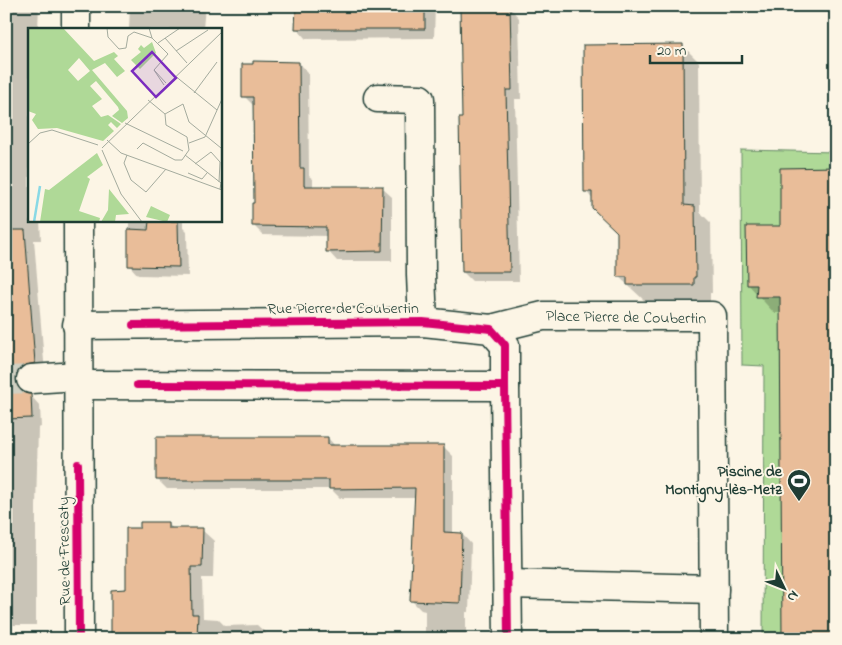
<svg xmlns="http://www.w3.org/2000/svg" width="842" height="645" viewBox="0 0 842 645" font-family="'Indie Flower',sans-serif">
	<rect width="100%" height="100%" fill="#fcf5e5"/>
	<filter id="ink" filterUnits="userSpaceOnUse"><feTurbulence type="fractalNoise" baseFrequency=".02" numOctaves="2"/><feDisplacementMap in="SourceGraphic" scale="10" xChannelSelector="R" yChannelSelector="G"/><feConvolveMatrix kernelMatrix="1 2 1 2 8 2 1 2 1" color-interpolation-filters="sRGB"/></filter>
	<g filter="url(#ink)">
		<path fill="#afd997" stroke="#678b66" d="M 741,150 L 836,152 L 836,639 L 763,639 L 764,366 L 742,365 Z"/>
		<g fill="#0003">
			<path d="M 6,6 L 39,6 L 38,29 L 29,29 L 29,220 L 40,220 L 41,240 L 34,240 L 45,373 L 25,390 L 26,395 L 31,396 L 40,406 L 41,427 L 38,428 L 36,507 L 36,625 L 6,625 Z"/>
			<path d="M 130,6 L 205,6 L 203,29 L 129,29 Z"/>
			<path d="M 297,6 L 435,6 L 434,38 L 306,39 L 297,29 Z"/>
			<path d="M 510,8 L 519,18 L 521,99 L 515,99 L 519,281 L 472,281 L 463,272 L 463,120 Z"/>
			<path d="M 682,45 L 699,62 L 700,212 L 711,223 L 712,293 L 710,293 L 710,301 L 645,301 L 618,276 L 618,232 L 586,191 Z"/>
			<path d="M 299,63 L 308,72 L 309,176 L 313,179 L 313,187 L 382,188 L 392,197 L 392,261 L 337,261 L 328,251 L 328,236 L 263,235 L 254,226 L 255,205 L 254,106 L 244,96 Z"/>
			<path d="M 129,220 L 183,220 L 183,228 L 187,232 L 188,276 L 138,275 L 129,265 Z"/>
			<path d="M 782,227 L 782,313 L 774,313 L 748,284 Z"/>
			<path d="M 328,438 L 336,447 L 443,446 L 453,456 L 453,534 L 462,534 L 471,544 L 469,612 L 466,612 L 466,639 L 425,639 L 425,611 L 421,610 L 412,601 L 416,498 L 340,498 L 331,489 L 167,489 L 157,479 Z"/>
			<path d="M 168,524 L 174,529 L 202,530 L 214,541 L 213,578 L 202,578 L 203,618 L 218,619 L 225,626 L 257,625 L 269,636 L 269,639 L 112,639 L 127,590 L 141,529 Z"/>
		</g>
		<g fill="#e9bd99" stroke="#1f3d34">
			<path d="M 296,6 L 425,6 L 425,29 L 295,29 Z"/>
			<path d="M 460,7 L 510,7 L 512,90 L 506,90 L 510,272 L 462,272 L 459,118 L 462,118 Z"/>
			<path d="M 683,44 L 684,205 L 695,206 L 696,277 L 694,277 L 694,285 L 627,285 L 627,277 L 617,277 L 617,232 L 592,208 L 592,192 L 584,192 L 583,45 Z"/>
			<path d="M 253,61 L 299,62 L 300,168 L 304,168 L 304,186 L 383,186 L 382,251 L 326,252 L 326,227 L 252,226 L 252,203 L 254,203 L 253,97 L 242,97 L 242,64 L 253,64 Z"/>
			<path d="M 836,167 L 836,639 L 782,639 L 780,297 L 756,297 L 757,285 L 747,285 L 746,226 L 780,226 L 780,168 Z"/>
			<path d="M 149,221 L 178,221 L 179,267 L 128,266 L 128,229 L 148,230 Z"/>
			<path d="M 6,230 L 25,230 L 35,363 L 22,366 L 17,373 L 15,380 L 18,388 L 25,393 L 31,394 L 32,418 L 6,419 Z"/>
			<path d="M 156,437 L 328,437 L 328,445 L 444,445 L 444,532 L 462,533 L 460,603 L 410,601 L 415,488 L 329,489 L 329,480 L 156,480 Z"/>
			<path d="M 140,522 L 168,522 L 168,528 L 203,528 L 202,567 L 191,567 L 192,614 L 198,614 L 197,639 L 111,639 L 111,590 L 126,589 L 126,528 L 140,528 Z"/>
		</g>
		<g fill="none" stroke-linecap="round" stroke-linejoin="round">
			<path stroke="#d0d0c2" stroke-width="28" stroke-dasharray="28 14" stroke-linecap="butt" d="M 6,380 L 31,379"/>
			<g stroke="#1f3d34" stroke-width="31">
				<g id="minor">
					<path d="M 76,6 L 76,29"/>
					<path d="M 378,98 L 420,99 L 421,275 L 423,322"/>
					<path d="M 78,220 L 79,639"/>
					<path d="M 491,329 L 543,316 L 712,316 L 714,639"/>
					<path d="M 31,379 L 78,376"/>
					<path d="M 77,385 L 505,386 L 505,345 L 491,329 L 423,322 L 77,325"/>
					<path d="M 505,386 L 508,639"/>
					<path d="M 508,584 L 714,589"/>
				</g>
			</g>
			<use href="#minor" stroke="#fcf5e5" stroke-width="28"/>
			<g stroke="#fcf5e5" stroke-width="11">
				<g id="cycleway">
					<path d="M 133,325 L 423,322 L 491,329 L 505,345 L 505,386 L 137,385"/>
					<path d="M 505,386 L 508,639"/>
					<path d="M 78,464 L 79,639"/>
				</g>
			</g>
			<use href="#cycleway" stroke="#d6006c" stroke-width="8"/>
		</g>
	</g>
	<defs>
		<g id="stadium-pin" transform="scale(1.25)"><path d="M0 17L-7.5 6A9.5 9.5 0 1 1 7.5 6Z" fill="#1f3d34" stroke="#fcf5e5"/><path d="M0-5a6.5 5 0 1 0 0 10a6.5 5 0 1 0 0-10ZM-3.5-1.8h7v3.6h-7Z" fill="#fff"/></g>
	</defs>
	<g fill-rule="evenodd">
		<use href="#stadium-pin" x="799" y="481"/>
	</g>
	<g text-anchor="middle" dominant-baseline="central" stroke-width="4" stroke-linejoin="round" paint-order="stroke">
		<g font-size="16" fill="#1f3d34" stroke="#fcf5e5">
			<text x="343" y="309">Rue Pierre de Coubertin</text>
			<text transform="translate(626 318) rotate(1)">Place Pierre de Coubertin</text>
			<text transform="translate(65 551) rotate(-91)">Rue de Frescaty</text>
		</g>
		<g font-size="16" font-weight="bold" fill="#1f3d34" stroke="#fcf5e5" text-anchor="end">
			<text x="782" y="472">Piscine de<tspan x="782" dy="18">Montigny-lès-Metz</tspan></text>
		</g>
	</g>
	<g transform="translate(28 28)">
		<rect width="194" height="194" fill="#fcf5e5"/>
		<path d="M 0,0 L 35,0 L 66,33 L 86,24 L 90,28 L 86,31 L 97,43 L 89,49 L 77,35 L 64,42 L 99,83 L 100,90 L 94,95 L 84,88 L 91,82 L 90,79 L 68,53 L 62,58 L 74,71 L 64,78 L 73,89 L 80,87 L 93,96 L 89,100 L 83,94 L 80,97 L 86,103 L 75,113 L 29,100 L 10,101 L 4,92 L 8,86 L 0,83 ZM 51,30 L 62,43 L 50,53 L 40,42 ZM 124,14 L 128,25 L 112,41 L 103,32 L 113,24 L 110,21 L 113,17 L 116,20 ZM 69,125 L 75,137 L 59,149 L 62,151 L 51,183 L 72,190 L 71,194 L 12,194 L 17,161 L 21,162 ZM 81,161 L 101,186 L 88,187 L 87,194 L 73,194 L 80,182 ZM 123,178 L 142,187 L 139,194 L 118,189 Z" fill="#afd997" fill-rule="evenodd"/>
		<path fill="none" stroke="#89d9e5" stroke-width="2.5" d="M 6,194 L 12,158"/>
		<path fill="none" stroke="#a4ab9e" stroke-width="1" d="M 79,0 L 80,9 L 91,21 L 98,20 L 100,8 L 106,4M 106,4 L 124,10 L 121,0M 124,10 L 140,26 L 126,42M 137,10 L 159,35M 130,15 L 152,0M 148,23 L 180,2M 146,47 L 189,82M 136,57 L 126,42 L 138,55M 166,65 L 189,34M 137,86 L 155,76 L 161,94 L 193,120M 97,95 L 155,123M 79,112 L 93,125 L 194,162M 161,115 L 177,109 L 194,71M 0,116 L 12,105 L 24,102 L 70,117M 74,120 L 194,4M 109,121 L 115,115 L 147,132 L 154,132 L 161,122 L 159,109 L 138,97 L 137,86 L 120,72M 74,122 L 93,166 L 114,194M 99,127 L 96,135 L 103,152 L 118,164 L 138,141M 157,127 L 193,155 L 192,161M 167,136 L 183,124 L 192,134 L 191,154M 160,145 L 174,151 L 179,145"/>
		<path fill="#7b2cbf" fill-opacity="0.15" stroke="#7b2cbf" stroke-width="2.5" d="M 124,24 L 148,50 L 128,69 L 104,43 Z"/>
		<rect width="194" height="194" fill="none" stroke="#1f3d34" stroke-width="2.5"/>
	</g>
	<rect width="842" height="645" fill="none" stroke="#fcf5e5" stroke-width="25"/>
	<rect x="12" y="12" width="817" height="620" fill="none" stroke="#1f3d34" stroke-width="2" filter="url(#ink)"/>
	<g transform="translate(784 588) rotate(133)" stroke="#fcf5e5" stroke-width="4" paint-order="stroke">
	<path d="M0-4L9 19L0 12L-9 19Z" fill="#1f3d34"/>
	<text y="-8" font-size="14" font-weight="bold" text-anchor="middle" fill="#1f3d34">N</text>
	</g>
	<path d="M650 55v8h92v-8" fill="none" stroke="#1f3d34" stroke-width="2.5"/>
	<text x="657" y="55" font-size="15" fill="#1f3d34" stroke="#fcf5e5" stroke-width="4" paint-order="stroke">20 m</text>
</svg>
